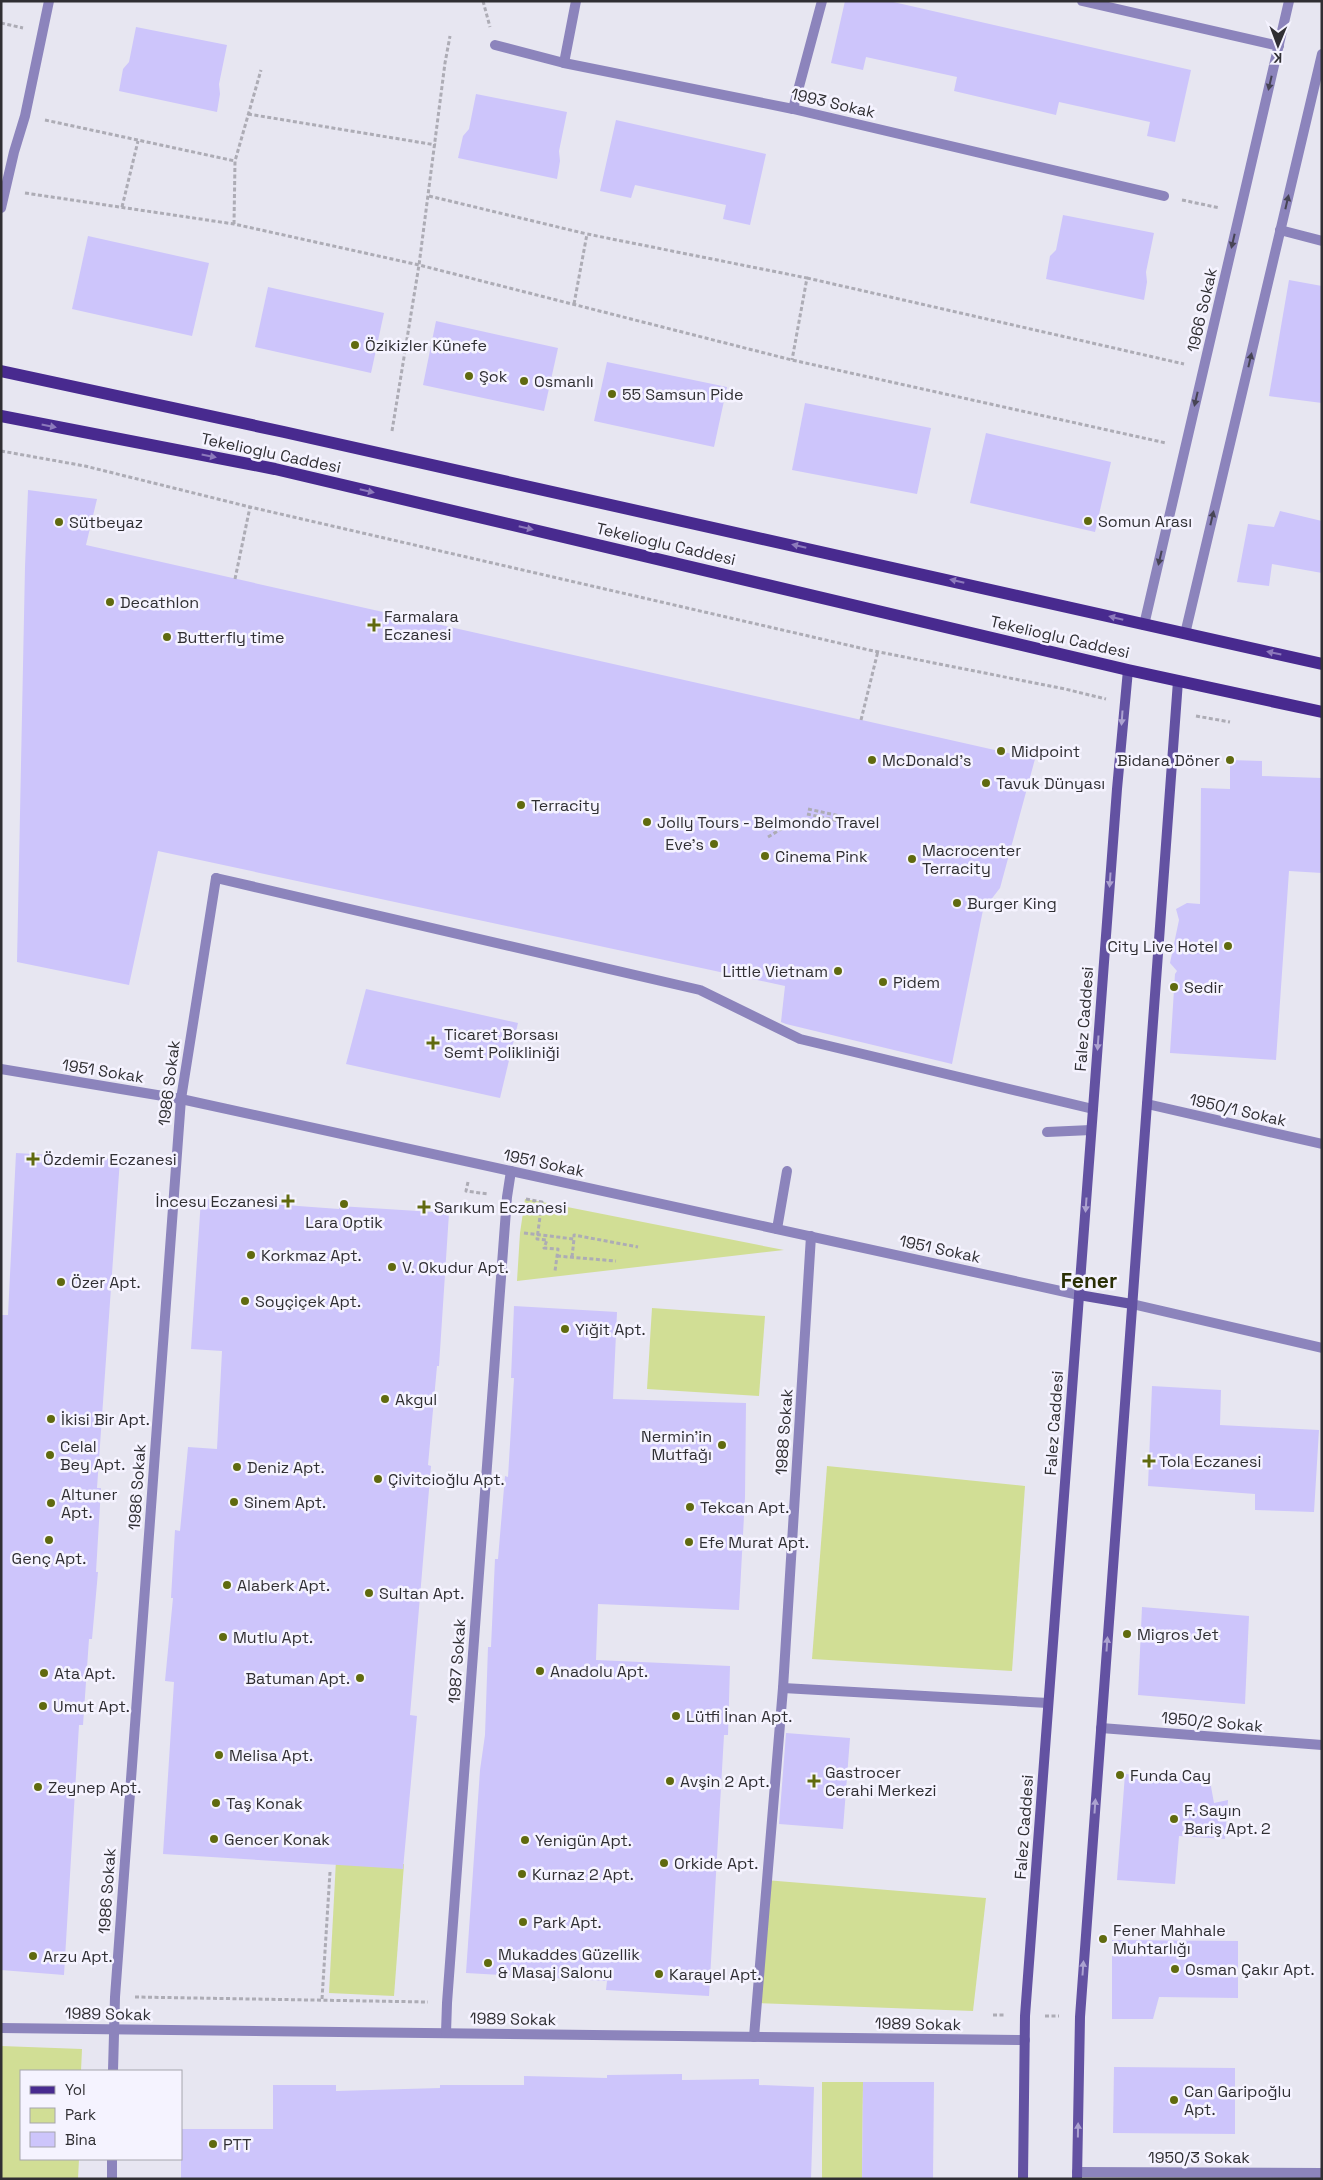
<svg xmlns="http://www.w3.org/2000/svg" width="1323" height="2180" viewBox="0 0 1323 2180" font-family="'Space Grotesk',sans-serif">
	<rect width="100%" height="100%" fill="#e7e6f1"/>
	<g fill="#d1de95">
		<path d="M 525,1199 L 542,1202 L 784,1250 L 517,1281 L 520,1233 Z"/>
		<path d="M 652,1308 L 765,1316 L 759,1396 L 647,1389 Z"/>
		<path d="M 827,1466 L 1025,1486 L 1012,1671 L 812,1659 Z"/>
		<path d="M 336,1860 L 404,1864 L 394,1996 L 329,1993 Z"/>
		<path d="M 765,1880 L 986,1898 L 973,2011 L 754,2003 Z"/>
		<path d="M 1,2046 L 82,2049 L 81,2071 L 21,2071 L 21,2159 L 79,2159 L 78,2179 L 1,2179 Z"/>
		<path d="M 822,2082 L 863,2082 L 862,2179 L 822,2179 Z"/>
	</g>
	<g fill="#cdc5fb">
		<path d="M 845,1 L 889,1 L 1191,70 L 1175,142 L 1147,136 L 1150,122 L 1059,102 L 1056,115 L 954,91 L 957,77 L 866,57 L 863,70 L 831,63 Z"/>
		<path d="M 136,27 L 227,45 L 219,84 L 220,94 L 217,112 L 119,91 L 123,69 L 129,62 Z"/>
		<path d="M 476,94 L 567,112 L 559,151 L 560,161 L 557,179 L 458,158 L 463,136 L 469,129 Z"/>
		<path d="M 616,120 L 766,154 L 750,225 L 723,219 L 726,205 L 635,185 L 631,198 L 600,191 Z"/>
		<path d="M 1063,215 L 1154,233 L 1146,272 L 1147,282 L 1144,300 L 1046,279 L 1050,256 L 1056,250 Z"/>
		<path d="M 88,236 L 209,263 L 192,336 L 72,309 Z"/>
		<path d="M 1289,280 L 1322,286 L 1322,403 L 1269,396 Z"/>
		<path d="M 268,287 L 384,313 L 371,373 L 255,347 Z"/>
		<path d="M 436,321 L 558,348 L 544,411 L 423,385 Z"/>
		<path d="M 607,362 L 727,387 L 714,447 L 594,421 Z"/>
		<path d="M 805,403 L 931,428 L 917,494 L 792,470 Z"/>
		<path d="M 986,433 L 1111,462 L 1095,532 L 970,503 Z"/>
		<path d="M 28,490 L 97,499 L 86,545 L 1035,759 L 1000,888 L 983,910 L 952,1064 L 786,1024 L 781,1022 L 785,986 L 158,851 L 129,985 L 17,962 L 25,567 Z"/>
		<path d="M 1280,511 L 1322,521 L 1322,573 L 1272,564 L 1269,586 L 1237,582 L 1248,524 L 1274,527 Z"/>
		<path d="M 1230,760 L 1262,761 L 1262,776 L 1322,778 L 1322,873 L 1289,871 L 1276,1060 L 1170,1053 L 1175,974 L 1177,971 L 1170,963 L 1179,920 L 1176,909 L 1187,903 L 1200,904 L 1201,788 L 1230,789 Z"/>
		<path d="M 366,989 L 518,1023 L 500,1098 L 346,1064 Z"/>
		<path d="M 16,1153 L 120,1159 L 97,1488 L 101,1488 L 96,1572 L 98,1572 L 92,1639 L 89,1639 L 83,1725 L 79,1725 L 64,1975 L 1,1970 L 1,1315 L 8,1315 Z"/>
		<path d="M 201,1199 L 339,1209 L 339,1206 L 449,1213 L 439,1366 L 437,1366 L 428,1465 L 431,1466 L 410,1715 L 417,1716 L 403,1869 L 163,1854 L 174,1682 L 165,1681 L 173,1598 L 171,1598 L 175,1530 L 180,1531 L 188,1447 L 217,1449 L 222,1351 L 191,1349 Z"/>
		<path d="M 514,1306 L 617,1312 L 613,1399 L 746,1403 L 745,1497 L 739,1610 L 598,1604 L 596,1660 L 730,1666 L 728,1735 L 724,1735 L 709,1996 L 606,1990 L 607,1981 L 466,1973 L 480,1770 L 485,1735 L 488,1647 L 491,1647 L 495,1559 L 498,1559 L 505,1476 L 508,1477 L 514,1378 L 511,1378 Z"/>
		<path d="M 1152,1386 L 1221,1390 L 1220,1425 L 1319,1430 L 1314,1512 L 1255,1510 L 1255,1494 L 1148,1486 Z"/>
		<path d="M 1142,1607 L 1249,1616 L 1245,1704 L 1138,1695 Z"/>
		<path d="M 786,1733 L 850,1738 L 843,1829 L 779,1824 Z"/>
		<path d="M 1125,1774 L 1210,1781 L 1214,1803 L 1228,1800 L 1225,1839 L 1179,1836 L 1175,1884 L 1117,1880 Z"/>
		<path d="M 1112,1940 L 1238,1941 L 1238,1998 L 1159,1997 L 1153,2019 L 1112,2019 Z"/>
		<path d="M 1114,2067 L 1235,2068 L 1235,2134 L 1113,2133 Z"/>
		<path d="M 682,2074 L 682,2080 L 759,2079 L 759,2085 L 814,2087 L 811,2179 L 181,2179 L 181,2129 L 273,2129 L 273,2085 L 336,2085 L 336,2091 L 440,2088 L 440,2085 L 524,2085 L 524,2076 L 607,2078 L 607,2075 Z"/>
		<path d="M 863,2082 L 934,2082 L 933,2179 L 862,2179 Z"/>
	</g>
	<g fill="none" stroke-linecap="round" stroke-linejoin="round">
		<g stroke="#adacb5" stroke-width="3" stroke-dasharray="4 2.5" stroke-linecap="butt">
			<path d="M 483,1 L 490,27"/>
			<path d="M 1,23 L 23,28"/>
			<path d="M 248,114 L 436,145"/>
			<path d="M 45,120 L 235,161"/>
			<path d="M 25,193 L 234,224 L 419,265 L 792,360 L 1166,443"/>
			<path d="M 429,196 L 587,234"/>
			<path d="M 1182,200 L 1220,208"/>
			<path d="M 122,207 L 138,141"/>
			<path d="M 234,224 L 235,161 L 261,70"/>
			<path d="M 807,278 L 1184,364"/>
			<path d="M 574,304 L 587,234 L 807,278 L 792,360"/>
			<path d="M 392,431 L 419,265 L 445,63 L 450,36"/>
			<path d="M 1,451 L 85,466 L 250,507 L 869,650 L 1065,689 L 1106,699"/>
			<path d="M 235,579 L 250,507"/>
			<path d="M 1196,716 L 1230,722"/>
			<path d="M 861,720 L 878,651"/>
			<path d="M 808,809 L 840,816"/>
			<path d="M 807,814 L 839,821"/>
			<path d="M 768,837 L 791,823"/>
			<path d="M 468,1182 L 466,1191 L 488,1194"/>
			<path d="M 526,1199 L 542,1202 L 537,1239 L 547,1240 L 544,1248 L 558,1249 L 555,1271"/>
			<path d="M 524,1233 L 574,1239 L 574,1235 L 638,1247"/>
			<path d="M 557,1256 L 616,1261"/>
			<path d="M 572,1257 L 574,1239"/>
			<path d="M 135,1997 L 428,2002"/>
			<path d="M 322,1999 L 330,1872"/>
			<path d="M 993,2015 L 1004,2015"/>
			<path d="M 1045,2016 L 1059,2016"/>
		</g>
		<g stroke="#8c84bc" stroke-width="10">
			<path d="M 216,878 L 700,990 L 800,1039 L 1093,1109"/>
			<path d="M 1047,1132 L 1091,1130"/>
			<path d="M 777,1229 L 787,1171"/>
		</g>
		<g stroke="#8c84bc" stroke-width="10">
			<path d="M 1082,1 L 1279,46"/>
			<path d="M 495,45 L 564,63 L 793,109 L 1164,196"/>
			<path d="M 564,63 L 576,1"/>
			<path d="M 793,109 L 822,1"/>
			<path d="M 1,208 L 14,152 L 25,116 L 49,1"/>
			<path d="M 1280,230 L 1322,241"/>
			<path d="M 1144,625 L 1289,1"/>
			<path d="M 1185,634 L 1322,54"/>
			<path d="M 1,1069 L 181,1099 L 1079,1295"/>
			<path d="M 1147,1104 L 1322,1144"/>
			<path d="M 1132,1304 L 1322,1348"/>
			<path d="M 783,1688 L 1048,1703"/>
			<path d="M 1101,1728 L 1322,1745"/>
			<path d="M 1,2028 L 1025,2040"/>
			<path d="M 446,2033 L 447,2003 L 507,1197 L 511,1171"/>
			<path d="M 754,2037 L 783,1688 L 811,1236"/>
			<path d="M 113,2071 L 115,1997 L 181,1099 L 216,878"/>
			<path d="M 1077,2172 L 1322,2173"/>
			<path d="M 112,2179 L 112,2159"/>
		</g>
		<g stroke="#6352a2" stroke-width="10">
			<path d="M 1079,1295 L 1132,1304"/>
			<path d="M 1023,2179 L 1025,2016 L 1117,789 L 1128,670"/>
			<path d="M 1077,2179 L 1080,2017 L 1178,681"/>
		</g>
		<g stroke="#482a8f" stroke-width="12">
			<path d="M 1,371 L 284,432 L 1322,664"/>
			<path d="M 1,416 L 275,469 L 1128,670 L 1322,712"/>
		</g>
	</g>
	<defs><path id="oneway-solid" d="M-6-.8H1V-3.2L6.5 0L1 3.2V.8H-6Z" transform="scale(1.25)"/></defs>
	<g fill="#474455">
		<use href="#oneway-solid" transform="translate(1270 83) rotate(103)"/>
		<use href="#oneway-solid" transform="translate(1287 202) rotate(-77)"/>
		<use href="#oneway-solid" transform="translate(1233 241) rotate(103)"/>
		<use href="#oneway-solid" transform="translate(1250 360) rotate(-77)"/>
		<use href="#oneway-solid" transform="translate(1196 399) rotate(103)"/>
		<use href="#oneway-solid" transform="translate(1212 518) rotate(-77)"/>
		<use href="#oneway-solid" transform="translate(1160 558) rotate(103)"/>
	</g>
	<g fill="#8d7abc">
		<use href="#oneway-solid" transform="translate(49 426) rotate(11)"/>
		<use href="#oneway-solid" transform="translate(209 456) rotate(11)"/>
		<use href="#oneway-solid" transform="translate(367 491) rotate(13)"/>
		<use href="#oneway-solid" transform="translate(526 528) rotate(13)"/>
		<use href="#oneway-solid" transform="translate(799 546) rotate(-167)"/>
		<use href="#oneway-solid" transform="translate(957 581) rotate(-167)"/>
		<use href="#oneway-solid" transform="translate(1116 618) rotate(-166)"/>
		<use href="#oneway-solid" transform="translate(1274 653) rotate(-168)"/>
	</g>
	<g fill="#aca2d0">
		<use href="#oneway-solid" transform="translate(1122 718) rotate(94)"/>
		<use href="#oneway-solid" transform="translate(1110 880) rotate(94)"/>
		<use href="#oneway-solid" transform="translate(1098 1043) rotate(94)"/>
		<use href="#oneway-solid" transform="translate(1086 1205) rotate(94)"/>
		<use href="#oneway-solid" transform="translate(1107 1644) rotate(-86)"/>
		<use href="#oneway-solid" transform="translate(1095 1806) rotate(-86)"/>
		<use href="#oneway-solid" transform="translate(1083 1968) rotate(-86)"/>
		<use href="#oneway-solid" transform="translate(1078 2130) rotate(-89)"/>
	</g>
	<g fill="#606a0f" stroke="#f5f3ff" stroke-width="2">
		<circle cx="355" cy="345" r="5"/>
		<circle cx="469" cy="376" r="5"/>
		<circle cx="524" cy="381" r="5"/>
		<circle cx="612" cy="394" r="5"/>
		<circle cx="1088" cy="521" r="5"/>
		<circle cx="59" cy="522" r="5"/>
		<circle cx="110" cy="602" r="5"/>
		<path d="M371.5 617.5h5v5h5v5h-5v5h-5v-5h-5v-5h5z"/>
		<circle cx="167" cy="637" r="5"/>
		<circle cx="1001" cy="751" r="5"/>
		<circle cx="872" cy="760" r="5"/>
		<circle cx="1230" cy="760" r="5"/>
		<circle cx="986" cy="783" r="5"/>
		<circle cx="521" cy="805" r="5"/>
		<circle cx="647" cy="822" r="5"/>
		<circle cx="714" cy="844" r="5"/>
		<circle cx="765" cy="856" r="5"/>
		<circle cx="912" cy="859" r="5"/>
		<circle cx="957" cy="903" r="5"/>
		<circle cx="1228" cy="946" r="5"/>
		<circle cx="838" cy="971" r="5"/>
		<circle cx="883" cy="982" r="5"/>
		<circle cx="1174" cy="987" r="5"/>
		<path d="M430.5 1035.5h5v5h5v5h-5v5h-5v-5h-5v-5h5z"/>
		<path d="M30.5 1151.5h5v5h5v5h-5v5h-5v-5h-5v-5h5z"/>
		<path d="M285.5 1193.5h5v5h5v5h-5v5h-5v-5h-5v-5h5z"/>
		<circle cx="344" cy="1204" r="5"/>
		<path d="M421.5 1199.5h5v5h5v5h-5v5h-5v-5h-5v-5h5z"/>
		<circle cx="251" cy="1255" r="5"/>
		<circle cx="392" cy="1267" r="5"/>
		<circle cx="61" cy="1282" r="5"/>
		<circle cx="245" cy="1301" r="5"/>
		<circle cx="565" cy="1329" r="5"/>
		<circle cx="385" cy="1399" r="5"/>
		<circle cx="51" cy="1419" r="5"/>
		<circle cx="722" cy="1445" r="5"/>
		<circle cx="50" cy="1455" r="5"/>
		<path d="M1146.5 1453.5h5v5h5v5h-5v5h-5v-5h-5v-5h5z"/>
		<circle cx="237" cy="1467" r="5"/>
		<circle cx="378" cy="1479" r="5"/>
		<circle cx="234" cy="1502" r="5"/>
		<circle cx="51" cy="1503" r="5"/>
		<circle cx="690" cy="1507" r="5"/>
		<circle cx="49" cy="1540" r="5"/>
		<circle cx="689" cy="1542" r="5"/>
		<circle cx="227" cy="1585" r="5"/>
		<circle cx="369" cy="1593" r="5"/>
		<circle cx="1127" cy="1634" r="5"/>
		<circle cx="223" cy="1637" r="5"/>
		<circle cx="540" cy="1671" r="5"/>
		<circle cx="44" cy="1673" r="5"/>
		<circle cx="360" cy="1678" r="5"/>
		<circle cx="43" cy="1706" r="5"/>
		<circle cx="676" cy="1716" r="5"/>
		<circle cx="219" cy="1755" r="5"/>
		<circle cx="1120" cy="1775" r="5"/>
		<circle cx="670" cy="1781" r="5"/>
		<path d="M811.5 1773.5h5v5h5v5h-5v5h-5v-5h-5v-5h5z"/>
		<circle cx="38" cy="1787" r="5"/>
		<circle cx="216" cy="1803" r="5"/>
		<circle cx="1174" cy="1819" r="5"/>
		<circle cx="214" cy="1839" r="5"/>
		<circle cx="525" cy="1840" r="5"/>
		<circle cx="664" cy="1863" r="5"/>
		<circle cx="522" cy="1874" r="5"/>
		<circle cx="523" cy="1922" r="5"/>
		<circle cx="1103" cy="1939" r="5"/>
		<circle cx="33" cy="1956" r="5"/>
		<circle cx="488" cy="1963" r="5"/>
		<circle cx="1175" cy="1969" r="5"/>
		<circle cx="659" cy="1974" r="5"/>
		<circle cx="1174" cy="2100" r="5"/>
		<circle cx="213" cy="2144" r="5"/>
	</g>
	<g text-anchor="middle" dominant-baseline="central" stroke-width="5" stroke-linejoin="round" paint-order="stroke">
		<g font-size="16" fill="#302f33" stroke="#f5f3ff">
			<text transform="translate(833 103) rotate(13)">1993 Sokak</text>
			<text transform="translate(1202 310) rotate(-77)">1966 Sokak</text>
			<text transform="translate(271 453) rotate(12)">Tekelioglu Caddesi</text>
			<text transform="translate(666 544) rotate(13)">Tekelioglu Caddesi</text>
			<text transform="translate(1060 637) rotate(13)">Tekelioglu Caddesi</text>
			<text transform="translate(1084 1019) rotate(-86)">Falez Caddesi</text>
			<text transform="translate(103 1071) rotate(9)">1951 Sokak</text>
			<text transform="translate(169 1083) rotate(-83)">1986 Sokak</text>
			<text transform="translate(1238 1110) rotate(13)">1950/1 Sokak</text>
			<text transform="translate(544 1163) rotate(12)">1951 Sokak</text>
			<text transform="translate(940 1249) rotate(12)">1951 Sokak</text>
			<text transform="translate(1054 1423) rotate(-86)">Falez Caddesi</text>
			<text transform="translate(784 1432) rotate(-86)">1988 Sokak</text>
			<text transform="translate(137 1487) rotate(-86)">1986 Sokak</text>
			<text transform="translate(457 1661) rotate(-86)">1987 Sokak</text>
			<text transform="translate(1212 1722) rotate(5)">1950/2 Sokak</text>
			<text transform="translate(1024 1827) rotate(-86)">Falez Caddesi</text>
			<text transform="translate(107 1891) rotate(-86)">1986 Sokak</text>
			<text transform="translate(108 2014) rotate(1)">1989 Sokak</text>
			<text transform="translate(513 2019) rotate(1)">1989 Sokak</text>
			<text transform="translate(918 2024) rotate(1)">1989 Sokak</text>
			<text x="1199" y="2157">1950/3 Sokak</text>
		</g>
		<g font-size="16" fill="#302f33" stroke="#f5f3ff" text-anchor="start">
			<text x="365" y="345">Özikizler Künefe</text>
			<text x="479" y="376">Şok</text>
			<text x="534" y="381">Osmanlı</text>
			<text x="622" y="394">55 Samsun Pide</text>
			<text x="1098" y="521">Somun Arası</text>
			<text x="69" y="522">Sütbeyaz</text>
			<text x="120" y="602">Decathlon</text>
			<text x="384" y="616">Farmalara<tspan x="384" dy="18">Eczanesi</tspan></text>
			<text x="177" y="637">Butterfly time</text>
			<text x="1011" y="751">Midpoint</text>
			<text x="882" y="760">McDonald's</text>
			<text x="1220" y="760" text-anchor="end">Bidana Döner</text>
			<text x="996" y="783">Tavuk Dünyası</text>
			<text x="531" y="805">Terracity</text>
			<text x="657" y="822">Jolly Tours - Belmondo Travel</text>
			<text x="704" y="844" text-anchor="end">Eve’s</text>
			<text x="922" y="850">Macrocenter<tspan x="922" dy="18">Terracity</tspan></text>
			<text x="775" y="856">Cinema Pink</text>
			<text x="967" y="903">Burger King</text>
			<text x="1218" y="946" text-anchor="end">City Live Hotel</text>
			<text x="828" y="971" text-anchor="end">Little Vietnam</text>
			<text x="893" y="982">Pidem</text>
			<text x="1184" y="987">Sedir</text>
			<text x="444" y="1034">Ticaret Borsası<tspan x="444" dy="18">Semt Polikliniği</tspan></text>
			<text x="43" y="1159">Özdemir Eczanesi</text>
			<text x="278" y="1201" text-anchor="end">İncesu Eczanesi</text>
			<text x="434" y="1207">Sarıkum Eczanesi</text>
			<text x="344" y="1222" text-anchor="middle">Lara Optik</text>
			<text x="261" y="1255">Korkmaz Apt.</text>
			<text x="402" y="1267">V. Okudur Apt.</text>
			<text x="71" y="1282">Özer Apt.</text>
			<text x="255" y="1301">Soyçiçek Apt.</text>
			<text x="575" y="1329">Yiğit Apt.</text>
			<text x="395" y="1399">Akgul</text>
			<text x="61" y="1419">İkisi Bir Apt.</text>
			<text x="712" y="1436" text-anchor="end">Nermin'in<tspan x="712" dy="18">Mutfağı</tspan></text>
			<text x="60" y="1446">Celal<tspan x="60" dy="18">Bey Apt.</tspan></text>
			<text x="1159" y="1461">Tola Eczanesi</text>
			<text x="247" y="1467">Deniz Apt.</text>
			<text x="388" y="1479">Çivitcioğlu Apt.</text>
			<text x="61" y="1494">Altuner<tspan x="61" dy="18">Apt.</tspan></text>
			<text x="244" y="1502">Sinem Apt.</text>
			<text x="700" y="1507">Tekcan Apt.</text>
			<text x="699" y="1542">Efe Murat Apt.</text>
			<text x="49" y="1558" text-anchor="middle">Genç Apt.</text>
			<text x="237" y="1585">Alaberk Apt.</text>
			<text x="379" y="1593">Sultan Apt.</text>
			<text x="1137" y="1634">Migros Jet</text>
			<text x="233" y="1637">Mutlu Apt.</text>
			<text x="550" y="1671">Anadolu Apt.</text>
			<text x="54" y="1673">Ata Apt.</text>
			<text x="350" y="1678" text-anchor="end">Batuman Apt.</text>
			<text x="53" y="1706">Umut Apt.</text>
			<text x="686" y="1716">Lütfi İnan Apt.</text>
			<text x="229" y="1755">Melisa Apt.</text>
			<text x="825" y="1772">Gastrocer<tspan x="825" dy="18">Cerahi Merkezi</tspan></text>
			<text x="1130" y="1775">Funda Cay</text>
			<text x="680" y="1781">Avşin 2 Apt.</text>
			<text x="48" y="1787">Zeynep Apt.</text>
			<text x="226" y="1803">Taş Konak</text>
			<text x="1184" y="1810">F. Sayın<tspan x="1184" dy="18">Bariş Apt. 2</tspan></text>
			<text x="224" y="1839">Gencer Konak</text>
			<text x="535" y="1840">Yenigün Apt.</text>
			<text x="674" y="1863">Orkide Apt.</text>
			<text x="532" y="1874">Kurnaz 2 Apt.</text>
			<text x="533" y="1922">Park Apt.</text>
			<text x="1113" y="1930">Fener Mahhale<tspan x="1113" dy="18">Muhtarlığı</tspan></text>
			<text x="498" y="1954">Mukaddes Güzellik<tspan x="498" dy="18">&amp; Masaj Salonu</tspan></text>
			<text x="43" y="1956">Arzu Apt.</text>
			<text x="1185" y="1969">Osman Çakır Apt.</text>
			<text x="669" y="1974">Karayel Apt.</text>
			<text x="1184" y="2091">Can Garipoğlu<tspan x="1184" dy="18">Apt.</tspan></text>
			<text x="223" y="2144">PTT</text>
		</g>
		<g font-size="21" font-weight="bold" fill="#2a2f06" stroke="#f5f3ff">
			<text x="1089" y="1280">Fener</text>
		</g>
	</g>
	<rect width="1323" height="2180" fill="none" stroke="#302f33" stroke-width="5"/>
	<rect x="20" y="2070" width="162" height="90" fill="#f5f3ff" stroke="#a6a5ad"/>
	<rect x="30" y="2086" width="25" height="8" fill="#482a8f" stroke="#a6a5ad"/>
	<text x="65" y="2095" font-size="15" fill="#302f33">Yol</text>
	<rect x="30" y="2108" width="25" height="15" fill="#d1de95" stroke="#a6a5ad"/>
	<text x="65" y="2120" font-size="15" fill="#302f33">Park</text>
	<rect x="30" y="2132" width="25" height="15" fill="#cdc5fb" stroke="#a6a5ad"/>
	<text x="65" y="2145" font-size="15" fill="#302f33">Bina</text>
	<g transform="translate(1278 45) rotate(181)" stroke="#f5f3ff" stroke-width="4" paint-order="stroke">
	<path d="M0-4L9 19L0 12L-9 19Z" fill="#302f33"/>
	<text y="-8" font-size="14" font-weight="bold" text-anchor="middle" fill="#302f33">K</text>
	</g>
</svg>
